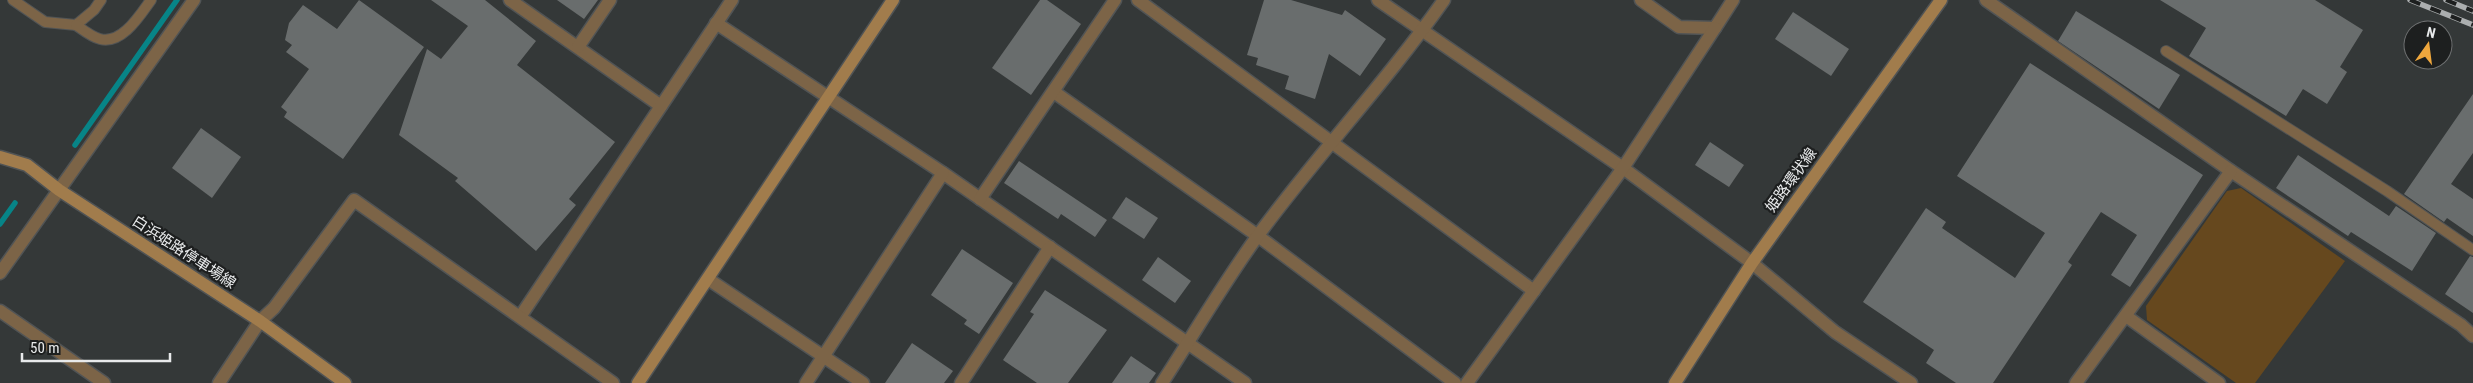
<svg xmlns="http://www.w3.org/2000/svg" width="2473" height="383" viewBox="0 0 2473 383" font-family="'Roboto Condensed','Noto Sans JP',sans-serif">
	<rect width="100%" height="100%" fill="#343838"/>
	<path fill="#66481e" d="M 2241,188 L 2345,261 L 2255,383 L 2236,383 L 2147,320 L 2146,306 L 2227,191 Z"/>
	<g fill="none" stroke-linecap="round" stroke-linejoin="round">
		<g stroke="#078487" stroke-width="5.5">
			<path d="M 75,145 L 177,0"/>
			<path d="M 0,224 L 15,203"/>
		</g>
	</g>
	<g fill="#696d6d">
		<path d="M 359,0 L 424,47 L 343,159 L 284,117 L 287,112 L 281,107 L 309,69 L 286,52 L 292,45 L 285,40 L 289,23 L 303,5 L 337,29 Z"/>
		<path d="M 431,0 L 485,0 L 536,41 L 517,65 L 615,142 L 569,199 L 576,205 L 536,251 L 455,181 L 458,178 L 399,135 L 427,49 L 441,59 L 468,26 Z"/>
		<path d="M 557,0 L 598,0 L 584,19 Z"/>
		<path d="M 1040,0 L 1047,0 L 1081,24 L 1031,95 L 992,68 Z"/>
		<path d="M 1264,0 L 1291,0 L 1342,15 L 1345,10 L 1386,39 L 1360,76 L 1329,54 L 1315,99 L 1285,89 L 1289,76 L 1256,65 L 1258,58 L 1247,55 Z"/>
		<path d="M 2160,0 L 2315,0 L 2363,30 L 2340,67 L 2347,72 L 2327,104 L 2303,89 L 2286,116 L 2189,56 L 2206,28 Z"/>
		<path d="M 2076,11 L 2180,75 L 2159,109 L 2058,41 Z"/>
		<path d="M 1793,12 L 1849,49 L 1831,76 L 1775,39 Z"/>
		<path d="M 2030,63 L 2203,175 L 2130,287 L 2111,275 L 2137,235 L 2101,212 L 2068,262 L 2072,265 L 1993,383 L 1956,383 L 1926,363 L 1934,350 L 1863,302 L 1926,208 L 1946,222 L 1942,228 L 2015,278 L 2045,233 L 1957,176 Z"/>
		<path d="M 2473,94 L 2473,153 L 2451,184 L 2473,199 L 2473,236 L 2447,218 L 2444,222 L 2404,194 Z"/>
		<path d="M 201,128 L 241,157 L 212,198 L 172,168 Z"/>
		<path d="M 1710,142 L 1744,165 L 1729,187 L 1695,165 Z"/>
		<path d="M 2298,155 L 2389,216 L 2396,206 L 2436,233 L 2412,271 L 2351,232 L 2348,236 L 2276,188 Z"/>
		<path d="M 1019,161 L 1107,220 L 1095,237 L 1061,214 L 1058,219 L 1004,183 Z"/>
		<path d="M 1126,197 L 1158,218 L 1144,239 L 1112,218 Z"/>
		<path d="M 962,249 L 1013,283 L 979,334 L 964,324 L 967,320 L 931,295 Z"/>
		<path d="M 2470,256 L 2473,257 L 2473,313 L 2445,294 Z"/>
		<path d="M 1158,257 L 1191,281 L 1175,303 L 1142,280 Z"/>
		<path d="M 1045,290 L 1107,330 L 1068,383 L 1037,383 L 1003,360 L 1034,314 L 1030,312 Z"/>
		<path d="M 912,343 L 953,371 L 944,383 L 885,383 Z"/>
		<path d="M 1131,356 L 1156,373 L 1149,383 L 1112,383 Z"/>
	</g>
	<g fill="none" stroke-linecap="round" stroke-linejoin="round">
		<g stroke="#515455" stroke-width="12">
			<g id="lane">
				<path d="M 13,0 L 45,22 L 76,25 L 94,10 L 101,0"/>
				<path d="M 76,25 C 83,30 92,37 100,39 C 122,45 140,15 151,0"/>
				<path d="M 2166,51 L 2387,191 L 2473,250"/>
			</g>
		</g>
		<g stroke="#515455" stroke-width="15">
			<g id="street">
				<path d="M 510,0 L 661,106"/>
				<path d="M 1138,0 L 1534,291"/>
				<path d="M 1378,0 L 1623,168 L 1752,263 L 1835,332 L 1911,383"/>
				<path d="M 1641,0 L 1679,27 L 1715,28 L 1733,0"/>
				<path d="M 1986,0 L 2231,171 L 2461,325 L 2473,336"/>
				<path d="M 716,23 L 943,173 L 1245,383"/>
				<path d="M 578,47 L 610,0"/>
				<path d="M 1054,92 L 1258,236 L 1455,383"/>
				<path d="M 980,199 L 1115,0"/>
				<path d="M 0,273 L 194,0"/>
				<path d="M 708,279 L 863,383"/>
				<path d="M 0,311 L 104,383"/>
				<path d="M 2126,316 L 2219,383"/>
				<path d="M 520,317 L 732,0"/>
				<path d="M 219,383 L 260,321 L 274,308 L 354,200 L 613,383"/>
				<path d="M 806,383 L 943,173"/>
				<path d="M 961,383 L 1050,247"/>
				<path d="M 1162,383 C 1194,334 1224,282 1259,234 C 1318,154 1387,81 1444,0"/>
				<path d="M 1467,383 L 1623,168 L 1715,28"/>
				<path d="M 2076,383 L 2231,171"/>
			</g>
		</g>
		<g stroke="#515455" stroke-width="15">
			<g id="secondary">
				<path d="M 0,157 L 27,165 L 59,190 L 260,321 L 345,383"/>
				<path d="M 638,383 L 893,0"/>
				<path d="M 1675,383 L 1752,263 L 1941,0"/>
			</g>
		</g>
		<use href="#lane" stroke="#7c6447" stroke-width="10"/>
		<use href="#street" stroke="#7c6447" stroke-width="12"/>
		<use href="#secondary" stroke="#a17c4c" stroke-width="12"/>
		<g stroke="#abaeaf" stroke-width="5.5">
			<g id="rail">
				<path d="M 2410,0 L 2473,25"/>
				<path d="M 2446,0 L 2473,11"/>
			</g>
		</g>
		<use href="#rail" stroke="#1d1f1f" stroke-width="4" stroke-dasharray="11" stroke-linecap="butt"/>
	</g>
	<g text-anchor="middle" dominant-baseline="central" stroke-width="4.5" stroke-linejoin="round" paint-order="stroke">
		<g font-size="15" fill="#e8eaeb" stroke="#1d1f1f">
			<text transform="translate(1791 180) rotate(-54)">姫路環状線</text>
			<text transform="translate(184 252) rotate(33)">白浜姫路停車場線</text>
		</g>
	</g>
	<g transform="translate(2428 45) rotate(14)"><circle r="24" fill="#1d1f1f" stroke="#6e7071"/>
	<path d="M0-4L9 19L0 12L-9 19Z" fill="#efa73d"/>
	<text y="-8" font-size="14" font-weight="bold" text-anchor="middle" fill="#e8eaeb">N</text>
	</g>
	<path d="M22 353v8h148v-8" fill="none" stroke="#e8eaeb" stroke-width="2.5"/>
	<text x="30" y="353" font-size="15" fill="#e8eaeb" stroke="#1d1f1f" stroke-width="4" paint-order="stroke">50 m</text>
</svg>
